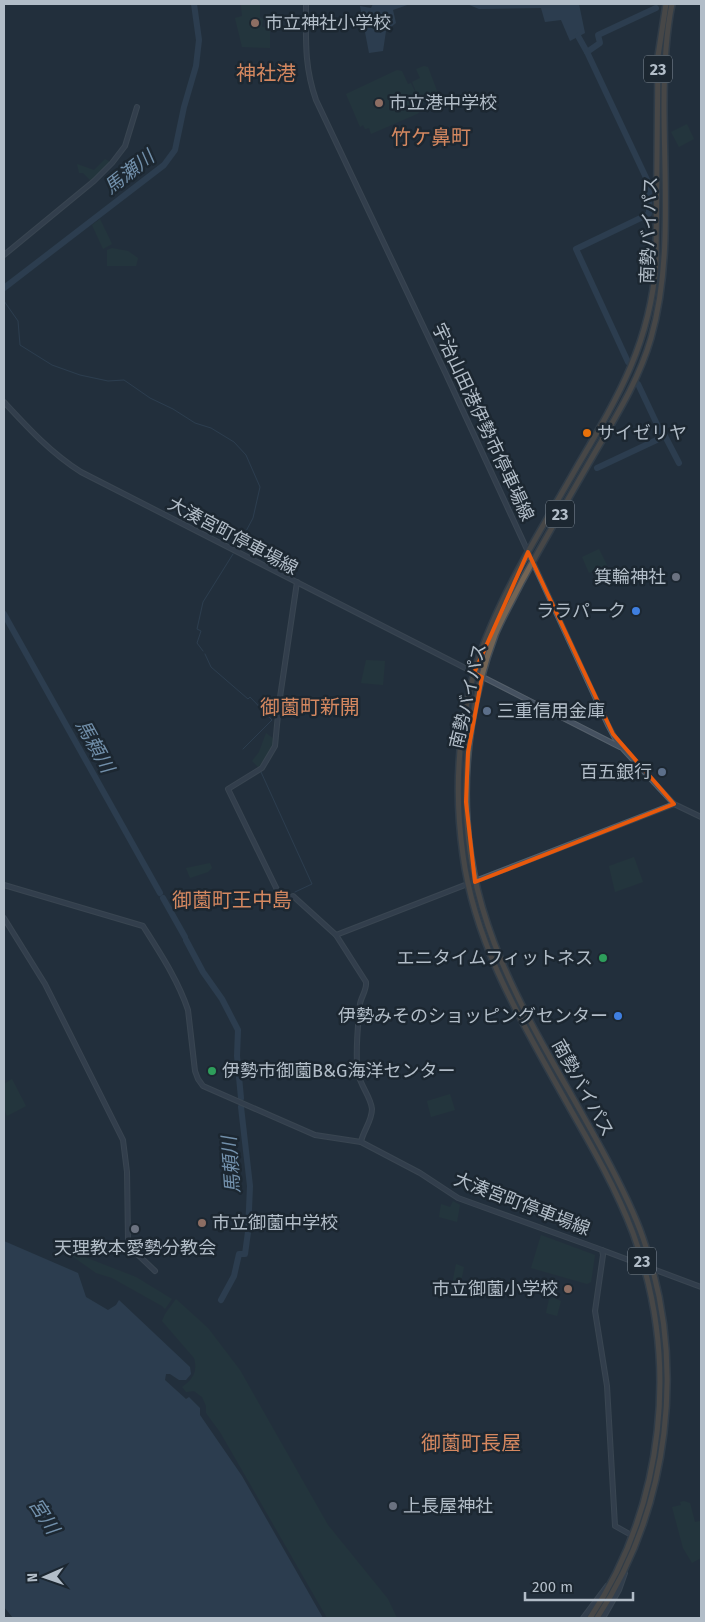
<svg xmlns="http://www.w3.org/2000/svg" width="705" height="1622" viewBox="0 0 705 1622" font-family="'Fira Sans','Noto Sans JP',sans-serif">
	<rect width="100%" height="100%" fill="#23303d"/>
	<g fill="#253d3e">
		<path d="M 241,4 L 260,4 L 260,17 L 263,19 L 262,27 L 270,28 L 270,48 L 242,47 L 235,18 L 242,16 Z"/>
		<path d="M 424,66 L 428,67 L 439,96 L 421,104 L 412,82 L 420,78 L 416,69 Z"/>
		<path d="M 397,70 L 402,71 L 408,84 L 411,83 L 423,109 L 417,114 L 371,134 L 369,128 L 365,129 L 363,125 L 360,127 L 346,94 Z"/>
		<path d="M 687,124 L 694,139 L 679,147 L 671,132 Z"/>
		<path d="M 105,159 L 111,162 L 91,181 L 83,173 L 79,173 L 77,164 L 94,170 Z"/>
		<path d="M 100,219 L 112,244 L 103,249 L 92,225 Z"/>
		<path d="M 112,248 L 128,251 L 138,258 L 136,266 L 107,266 L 107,250 Z"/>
		<path d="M 599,549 L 607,565 L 589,573 L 582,557 Z"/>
		<path d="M 366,660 L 385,661 L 383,685 L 361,683 Z"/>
		<path d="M 266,733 L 274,739 L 274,741 L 266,760 L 259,768 L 252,761 L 259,752 Z"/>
		<path d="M 634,857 L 643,882 L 615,892 L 609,866 Z"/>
		<path d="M 210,863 L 212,868 L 208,872 L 190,878 L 186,868 Z"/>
		<path d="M 12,1079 L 26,1106 L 7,1116 L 4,1109 L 4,1084 Z"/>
		<path d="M 450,1094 L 455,1110 L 431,1117 L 427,1101 Z"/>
		<path d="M 453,1201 L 460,1205 L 457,1222 L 439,1217 L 441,1204 L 450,1207 Z"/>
		<path d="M 541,1235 L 595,1255 L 591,1282 L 587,1284 L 531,1268 Z"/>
		<path d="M 77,1254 L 136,1277 L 172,1299 L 165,1309 L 162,1306 L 112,1278 L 96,1273 L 72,1256 Z"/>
		<path d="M 456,1264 L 464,1267 L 459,1291 L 451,1290 Z"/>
		<path d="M 554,1298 L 561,1301 L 557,1316 L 546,1313 L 549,1299 Z"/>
		<path d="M 176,1299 L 208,1328 L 240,1370 L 328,1525 L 388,1599 L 397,1618 L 327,1618 L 220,1432 L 206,1413 L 206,1406 L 202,1397 L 194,1391 L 186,1392 L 182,1387 C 193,1379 198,1372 194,1358 L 162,1321 L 165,1314 Z"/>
		<path d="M 684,1501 L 690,1503 L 695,1522 L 700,1521 L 701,1525 L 701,1558 L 692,1563 L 683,1548 L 672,1507 L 681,1505 L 680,1502 Z"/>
	</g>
	<g fill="#384f66">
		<path d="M 373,4 L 410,4 L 393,10 L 396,23 L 386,31 L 383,51 L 369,53 L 360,6 L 371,8 Z"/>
		<path d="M 467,4 L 579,4 L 585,33 L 570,41 L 561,20 L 545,22 L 541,8 L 479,9 Z"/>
		<path d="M 4,1241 L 78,1273 L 86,1297 L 108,1310 L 116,1305 L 119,1300 L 190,1367 L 191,1374 L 186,1380 L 179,1380 L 170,1374 L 166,1374 L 165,1380 L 186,1399 L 189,1397 L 200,1408 L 200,1415 L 242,1476 L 323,1618 L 13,1618 L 4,1607 Z"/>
	</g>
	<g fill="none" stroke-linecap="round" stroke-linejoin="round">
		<g stroke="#384f66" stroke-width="1">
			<path d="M 4,301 L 18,321 L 20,345 L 52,365 L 80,375 L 108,381 L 124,380 L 150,398 L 173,409 L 195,423 L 211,428 L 234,442 L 246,455 L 260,487 L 253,518 L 237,548"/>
			<path d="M 203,651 L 197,643 L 201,631 L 197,629 L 203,602 L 233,554"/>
			<path d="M 205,654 L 211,667 L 248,699 L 250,697 L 272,720 L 243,749"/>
			<path d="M 261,772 L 312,884 L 295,892"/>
		</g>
		<g stroke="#384f66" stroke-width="6">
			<path d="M 578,36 L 587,52 L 600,43 L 598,35 L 656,8"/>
			<path d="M 587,52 L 649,184 L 649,214 L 576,249 L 628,362"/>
			<path d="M 4,288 L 164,165 L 175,150 L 184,107 L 196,66 L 199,40 L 194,4"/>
			<path d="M 638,384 L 663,437 L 665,436 L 679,463"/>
			<path d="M 597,468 L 663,437"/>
			<path d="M 4,614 L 160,893"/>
			<path d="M 163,898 L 185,937"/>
			<path d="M 186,940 L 203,972 L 222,999 L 238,1030 L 237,1056 L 241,1098"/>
			<path d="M 221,1300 L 234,1276 L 239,1254 L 245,1254 L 248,1232 L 250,1186 L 241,1107"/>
		</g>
		<g stroke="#55606b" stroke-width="6">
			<g id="secondary">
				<path d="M 306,4 C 306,39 304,66 316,100 L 445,372 L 608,725 L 616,740 L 623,749 L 674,804 L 701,817"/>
				<path d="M 4,255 L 94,181 L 112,163 L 125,146 L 137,107"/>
				<path d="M 4,402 C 28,428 51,453 81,472 L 620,747"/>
				<path d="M 297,582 L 279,704 L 275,746 L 262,768 L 228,789 L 283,902 L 293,896 L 336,935 L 366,982 C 367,990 361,997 360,1004 C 358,1023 355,1055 358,1073 C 360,1085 371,1097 372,1109 C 372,1121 363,1131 361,1142 L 420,1173 L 458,1198 L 602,1250 L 603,1255 L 595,1311 L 607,1386 L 615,1526 L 633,1536"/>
				<path d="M 4,885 L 143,926 C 160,953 178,980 188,1010 L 195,1071 L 198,1079 L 203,1086 L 315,1135 L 361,1142"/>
				<path d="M 4,918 L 45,984 L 123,1140 L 127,1172 L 128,1239 L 134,1251 L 155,1271"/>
				<path d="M 336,935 L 674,804"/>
				<path d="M 602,1250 L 701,1287"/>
				<path d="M 583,1618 L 607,1586"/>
				<path d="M 603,1618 L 619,1590 L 625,1573"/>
			</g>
		</g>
		<g stroke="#424d57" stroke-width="8">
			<g id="highway">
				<path d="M 590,1618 C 665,1505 680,1360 633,1233 C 616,1188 591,1145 567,1103 C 523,1024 475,946 463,855 C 452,778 460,697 491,626 C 515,570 548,518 578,465 C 618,397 650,344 656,263 L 658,56 L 666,4"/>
				<path d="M 597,1618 C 670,1507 687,1363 643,1238 C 633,1209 618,1180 603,1152 C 546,1045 474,947 467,821 C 463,759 473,693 495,635 C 503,616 513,599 522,581 C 544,541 567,501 590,461 C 613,421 638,383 651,338 C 672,264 664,183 664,106 C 664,72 665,38 672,4"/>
			</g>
		</g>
		<use href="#secondary" stroke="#455160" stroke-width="4"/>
		<use href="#highway" stroke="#736454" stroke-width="5"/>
	</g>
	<path d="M0 0H705V1622H0ZM 528,552 L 613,734 L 674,804 L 475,882 L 466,802 L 468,752 L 482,677 L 474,673 Z" fill="#23303d" fill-opacity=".55" fill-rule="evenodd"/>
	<path fill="none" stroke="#e8590c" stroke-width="4" stroke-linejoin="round" d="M 528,552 L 613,734 L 674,804 L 475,882 L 466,802 L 468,752 L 482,677 L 474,673 Z"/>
	<g fill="#8d6e63" stroke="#1c2731" stroke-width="2">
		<circle cx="255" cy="23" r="5"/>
		<circle cx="379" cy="103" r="5"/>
		<circle cx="202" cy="1223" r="5"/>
		<circle cx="568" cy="1289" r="5"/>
	</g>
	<circle fill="#e8710a" stroke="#1c2731" stroke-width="2" cx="587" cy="433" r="5"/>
	<g fill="#6b7280" stroke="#1c2731" stroke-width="2">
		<circle cx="676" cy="577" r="5"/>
		<circle cx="135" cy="1229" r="5"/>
		<circle cx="393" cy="1506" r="5"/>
	</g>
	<g fill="#3f7fe0" stroke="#1c2731" stroke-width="2">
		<circle cx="636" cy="611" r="5"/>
		<circle cx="618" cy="1016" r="5"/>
	</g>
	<g fill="#5c6f8a" stroke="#1c2731" stroke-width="2">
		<circle cx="487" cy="711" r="5"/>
		<circle cx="662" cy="772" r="5"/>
	</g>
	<g fill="#2e9e5b" stroke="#1c2731" stroke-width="2">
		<circle cx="603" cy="958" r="5"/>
		<circle cx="212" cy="1071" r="5"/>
	</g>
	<g text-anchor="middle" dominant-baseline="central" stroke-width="5" stroke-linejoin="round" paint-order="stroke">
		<g fill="#1c2731" stroke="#85909b" stroke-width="1">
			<rect x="644" y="55.5" width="28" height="27" rx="4"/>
			<rect x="546" y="500.5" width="28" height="27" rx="4"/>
			<rect x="628" y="1247.5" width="28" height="27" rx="4"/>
		</g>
		<g font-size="16" font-weight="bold" fill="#b2bdc8">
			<text x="658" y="69">23</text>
			<text x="560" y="514">23</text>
			<text x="642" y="1261">23</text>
		</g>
		<g font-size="18" fill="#b2bdc8" stroke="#1c2731" text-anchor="start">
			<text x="265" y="23">市立神社小学校</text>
			<text x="389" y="103">市立港中学校</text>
			<text x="597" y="433">サイゼリヤ</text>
			<text x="666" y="577" text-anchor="end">箕輪神社</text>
			<text x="626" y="611" text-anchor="end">ララパーク</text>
			<text x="497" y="711">三重信用金庫</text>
			<text x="652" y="772" text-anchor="end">百五銀行</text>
			<text x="593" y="958" text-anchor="end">エニタイムフィットネス</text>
			<text x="608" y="1016" text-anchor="end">伊勢みそのショッピングセンター</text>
			<text x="222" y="1071">伊勢市御薗B&amp;G海洋センター</text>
			<text x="212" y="1223">市立御薗中学校</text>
			<text x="135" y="1248" text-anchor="middle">天理教本愛勢分教会</text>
			<text x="558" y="1289" text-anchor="end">市立御薗小学校</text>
			<text x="403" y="1506">上長屋神社</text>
		</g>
		<g font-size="18" fill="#b2bdc8" stroke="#1c2731">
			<text transform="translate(649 230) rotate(-88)">南勢バイパス</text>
			<text transform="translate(483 422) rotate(65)">宇治山田港伊勢市停車場線</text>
			<text transform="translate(233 536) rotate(28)">大湊宮町停車場線</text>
			<text transform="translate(468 696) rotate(-77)">南勢バイパス</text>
			<text transform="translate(583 1088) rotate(61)">南勢バイパス</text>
			<text transform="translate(522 1204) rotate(21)">大湊宮町停車場線</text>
		</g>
		<g font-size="19" font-style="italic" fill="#7290ab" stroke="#1c2731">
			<text transform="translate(129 172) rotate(-38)">馬瀬川</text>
			<text transform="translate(95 746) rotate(61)">馬頼川</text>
			<text transform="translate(231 1165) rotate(-94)">馬頼川</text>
			<text transform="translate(44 1516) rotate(57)">宮川</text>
		</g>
		<g font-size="20" fill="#d58860" stroke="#1c2731">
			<text x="266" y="73">神社港</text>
			<text x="431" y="137">竹ケ鼻町</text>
			<text x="310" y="707">御薗町新開</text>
			<text x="232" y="900">御薗町王中島</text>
			<text x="471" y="1443">御薗町長屋</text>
		</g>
	</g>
	<rect width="705" height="1622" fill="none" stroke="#b2bdc8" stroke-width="10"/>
	<g transform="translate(45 1577) rotate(268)" stroke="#1c2731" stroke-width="4" paint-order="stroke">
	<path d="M0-4L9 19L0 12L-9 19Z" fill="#b2bdc8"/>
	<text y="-8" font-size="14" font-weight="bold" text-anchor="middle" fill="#b2bdc8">N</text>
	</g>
	<path d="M525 1592v8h108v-8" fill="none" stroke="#b2bdc8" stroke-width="2.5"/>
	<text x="532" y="1592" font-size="15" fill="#b2bdc8" stroke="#1c2731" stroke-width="4" paint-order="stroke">200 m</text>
</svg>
